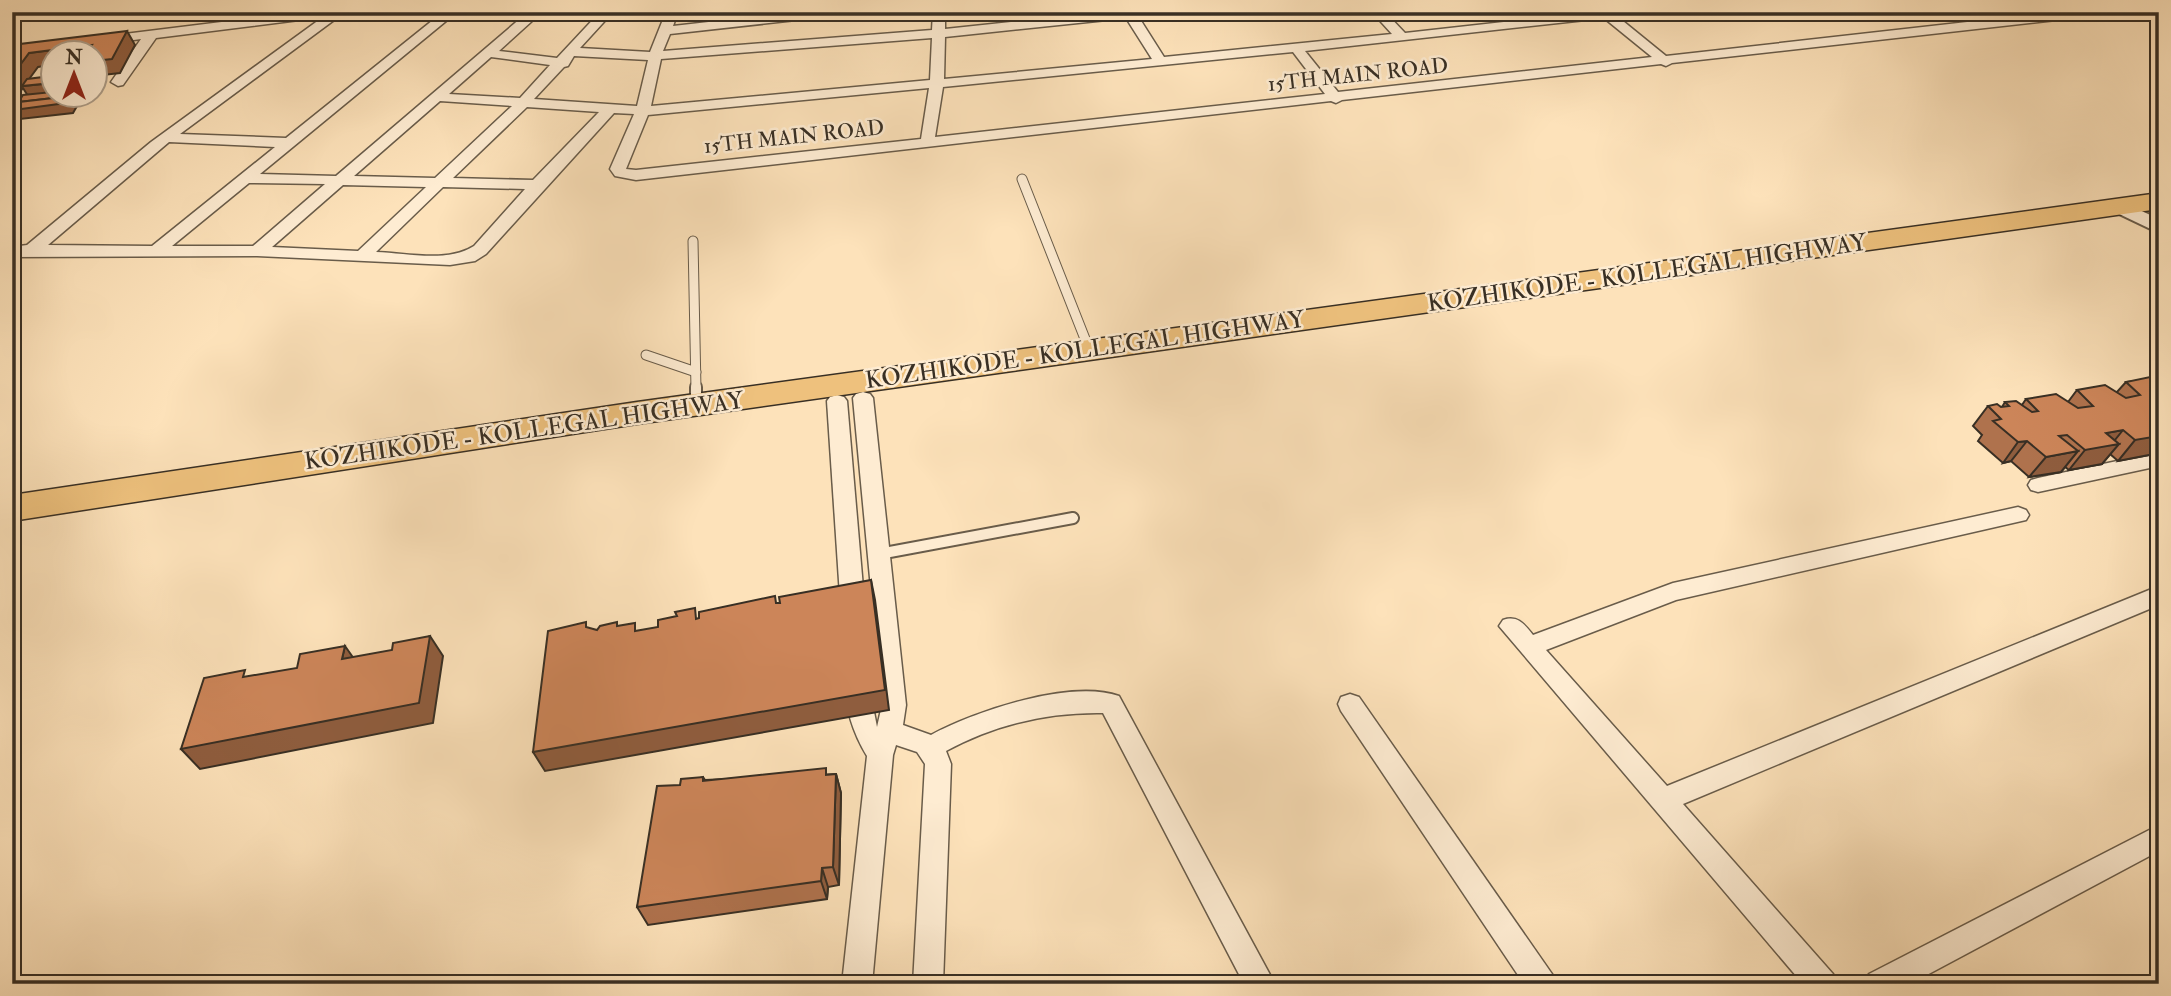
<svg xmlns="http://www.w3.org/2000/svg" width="2171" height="996" viewBox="0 0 2171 996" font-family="'IM FELL Double Pica',serif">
	<rect width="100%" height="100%" fill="#fde2ba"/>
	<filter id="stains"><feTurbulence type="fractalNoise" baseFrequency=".00286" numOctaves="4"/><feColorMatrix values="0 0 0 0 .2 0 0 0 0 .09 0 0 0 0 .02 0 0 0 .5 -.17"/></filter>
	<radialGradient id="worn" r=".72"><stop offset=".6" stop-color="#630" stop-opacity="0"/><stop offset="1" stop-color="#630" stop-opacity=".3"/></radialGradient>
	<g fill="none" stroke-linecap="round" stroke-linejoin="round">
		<g stroke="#695c4a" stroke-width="11">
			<g id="service-far1">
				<path d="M 1022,179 L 1089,349"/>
				<path d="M 693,241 L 696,389"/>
				<path d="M 646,355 L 696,372"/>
			</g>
		</g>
		<g stroke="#695c4a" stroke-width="14">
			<g id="service">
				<path d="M 696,387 L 696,406"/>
				<path d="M 879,554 L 1073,518"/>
			</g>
		</g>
		<g stroke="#695c4a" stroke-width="3">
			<g id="minor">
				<path d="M 302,12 L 345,12 L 180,134 L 286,138 L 443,12 L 457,12 L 260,174 L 336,176 L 528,12 L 542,12 L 499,51 L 557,58 L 600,12 L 613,12 L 580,48 L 650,52 L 666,12 L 678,12 L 673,26 L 798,12 L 839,12 L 833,16 L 670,34 L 663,51 L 932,30 L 933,12 L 945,12 L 945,29 L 1106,12 L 1150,12 L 1138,16 L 1164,57 L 1392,34 L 1372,12 L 1385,12 L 1405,33 L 1592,12 L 1634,12 L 1618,17 L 1666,56 L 2056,12 L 2098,12 L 2092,16 L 1672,63 L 1666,66 L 1661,64 L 1342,100 L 1336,103 L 1331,101 L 636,180 L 615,176 L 610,169 L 634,114 L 614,113 L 486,254 L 475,261 L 450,265 L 257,256 L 12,257 L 12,247 L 27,245 L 151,142 L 323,17 L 156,38 L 123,85 L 118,86 L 111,82 L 141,39 L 105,44 L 99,40 L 100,37 ZM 1126,18 L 1152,59 L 944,79 L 945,37 ZM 1604,18 L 1652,57 L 1338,92 L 1305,51 ZM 932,38 L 930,80 L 651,106 L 661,59 ZM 1293,52 L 1325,94 L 935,137 L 943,87 ZM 574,56 L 648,60 L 637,106 L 534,99 L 564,67 L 568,66 ZM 491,57 L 550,65 L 520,98 L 449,94 ZM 929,88 L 921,139 L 636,170 L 626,169 L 648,115 ZM 440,101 L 512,106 L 435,178 L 354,176 ZM 527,107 L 599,112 L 533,180 L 453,178 ZM 169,142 L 275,147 L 152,246 L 48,245 ZM 249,183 L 325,184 L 253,246 L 172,246 ZM 343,185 L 426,187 L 358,251 L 272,247 ZM 443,187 L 525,189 L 474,246 C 448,263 406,253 376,252 Z"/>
				<path d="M 863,392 L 870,394 L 873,398 L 906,705 L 903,725 L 931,735 C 975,711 1071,679 1119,696 L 1275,984 L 1244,984 L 1103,713 C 1048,712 994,725 946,751 L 951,764 L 943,984 L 913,984 L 925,764 L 917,752 L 896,745 L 893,755 L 872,984 L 842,984 L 867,756 C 856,738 840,702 850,681 L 859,678 L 868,681 L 877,727 L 882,705 L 853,398 L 856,394 Z"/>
				<path d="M 837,395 L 844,397 L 847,401 L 865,611 L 861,617 L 853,620 L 845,617 L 841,611 L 827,401 L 830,397 Z"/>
				<path d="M 2159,452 L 2159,466 L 2038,492 L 2031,490 L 2028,485 L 2031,480 L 2038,478 Z"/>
				<path d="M 2018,507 L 2026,510 L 2029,515 L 2026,520 L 1676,600 L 1546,650 L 1667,786 L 2159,586 L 2159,605 L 1683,804 L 1833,974 L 1838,984 L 1803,984 L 1499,626 L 1503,620 C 1518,615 1524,624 1533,635 L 1673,583 Z"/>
				<path d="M 1350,694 L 1359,697 L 1552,974 L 1557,984 L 1524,984 L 1341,711 L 1338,704 L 1341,697 Z"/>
				<path d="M 2159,825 L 2159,851 L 1910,984 L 1864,984 L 1869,974 Z"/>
			</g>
		</g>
		<g stroke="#695c4a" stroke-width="4">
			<path id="tertiary" d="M 2122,202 L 2159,219 L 2159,233 L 2115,212 L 2112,208 L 2115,204 Z"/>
		</g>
		<g stroke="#382f24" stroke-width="3">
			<path id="primary" d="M 2159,193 L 2159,209 L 637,424 L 12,521 L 12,495 L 637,402 Z"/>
		</g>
		<use href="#service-far1" stroke="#feecd2" stroke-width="9"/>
		<use href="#service" stroke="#feecd2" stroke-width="10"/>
		<use href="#minor" fill="#feecd2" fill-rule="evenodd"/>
		<use href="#tertiary" fill="#feecd2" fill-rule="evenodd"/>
		<use href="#primary" fill="#eec17d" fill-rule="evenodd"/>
	</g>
	<g fill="#af724d" stroke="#382f24" stroke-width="2">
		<path d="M 2159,379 L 2159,449 L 2154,454 L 2118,461 L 2110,454 L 2102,464 L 2069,470 L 2065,467 L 2061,472 L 2029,477 L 2011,461 L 2003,463 L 1978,441 L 1982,435 L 1973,426 L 1988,406 L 2002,407 L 2005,402 L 2022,405 L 2026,399 L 2068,402 L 2077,390 L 2117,392 L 2126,382 Z"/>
		<path d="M 836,774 L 841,793 L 839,885 L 828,887 L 827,899 L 648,925 L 637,907 L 680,785 L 703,777 L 705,780 Z"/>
	</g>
	<g fill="#8f5d3e" stroke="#382f24" stroke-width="2">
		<path d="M 127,31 L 135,45 L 120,73 L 94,76 L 94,61 Z"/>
		<path d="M 92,45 L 94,52 L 52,52 L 52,65 L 38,67 L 24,86 L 52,83 L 52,93 L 28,96 L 23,88 L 12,103 L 12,75 L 29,53 Z"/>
		<path d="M 71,96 L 77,106 L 73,113 L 20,119 L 14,110 Z"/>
		<path d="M 2159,424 L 2159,449 L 2154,454 L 2118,461 L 2135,440 Z"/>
		<path d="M 2123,430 L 2111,445 L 2119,444 L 2102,464 L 2069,470 L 2085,450 L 2106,433 Z"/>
		<path d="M 2027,441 L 2011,461 L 2003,463 L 2018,442 Z"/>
		<path d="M 2078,451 L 2061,472 L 2029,477 L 2046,457 Z"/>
		<path d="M 871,580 L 875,600 L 889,710 L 545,771 L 533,752 Z"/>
		<path d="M 430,636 L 443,656 L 433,723 L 200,769 L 181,749 Z"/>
		<path d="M 345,646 L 359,666 L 342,659 Z"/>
		<path d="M 836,774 L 841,793 L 839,885 L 833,867 Z"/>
		<path d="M 822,868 L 828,887 L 827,899 L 821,881 Z"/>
	</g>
	<g fill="#cc8559" stroke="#382f24" stroke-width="2">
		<path d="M 127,31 L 112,59 L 94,61 L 94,52 L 88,52 L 92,45 L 29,53 L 12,76 L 12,45 Z"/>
		<path d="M 52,76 L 52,83 L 22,86 L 27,79 Z"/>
		<path d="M 52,92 L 52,94 L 55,94 L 53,98 L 19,102 L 17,104 L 23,95 Z"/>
		<path d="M 71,96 L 66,103 L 14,110 L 19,102 Z"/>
		<path d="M 2155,376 L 2159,379 L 2159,436 L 2135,440 L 2123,430 L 2106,433 L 2119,444 L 2085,450 L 2067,435 L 2059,436 L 2078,451 L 2046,457 L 2027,441 L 2018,442 L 1993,421 L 2001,419 L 1988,406 L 1997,404 L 2001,407 L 2009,406 L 2005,402 L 2016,401 L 2032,412 L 2038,411 L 2026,399 L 2056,394 L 2078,408 L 2093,406 L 2077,390 L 2105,385 L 2126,398 L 2140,395 L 2126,382 Z"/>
		<path d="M 871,580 L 885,690 L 533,752 L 548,631 L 586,622 L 586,627 L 597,630 L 600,626 L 617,622 L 617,626 L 635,623 L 635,631 L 658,627 L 658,620 L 677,616 L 675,612 L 695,608 L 696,619 L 699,618 L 699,612 L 775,596 L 776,603 L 780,603 L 779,597 Z"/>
		<path d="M 430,636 L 419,703 L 181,749 L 204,678 L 245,670 L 243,677 L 297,668 L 300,654 L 345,646 L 342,659 L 392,650 L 393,643 Z"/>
		<path d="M 826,768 L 826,775 L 836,774 L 833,867 L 822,868 L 821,881 L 637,907 L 657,786 L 680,785 L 681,779 L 703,777 L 703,781 Z"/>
	</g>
	<g text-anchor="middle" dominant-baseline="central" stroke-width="5" stroke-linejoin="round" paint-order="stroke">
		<g font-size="21" fill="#382f24" stroke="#feecd2">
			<text transform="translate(1358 75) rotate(-6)">15TH MAIN ROAD</text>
			<text transform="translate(794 137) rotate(-6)">15TH MAIN ROAD</text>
		</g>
		<g font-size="24" fill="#382f24" stroke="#feecd2">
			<text transform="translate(1647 273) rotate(-8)">KOZHIKODE - KOLLEGAL HIGHWAY</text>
			<text transform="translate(1085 350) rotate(-8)">KOZHIKODE - KOLLEGAL HIGHWAY</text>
			<text transform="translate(524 431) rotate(-8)">KOZHIKODE - KOLLEGAL HIGHWAY</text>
		</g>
	</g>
	<rect width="2171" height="996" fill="none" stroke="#fde2ba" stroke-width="42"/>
	<rect x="14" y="14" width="2143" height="968" fill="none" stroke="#382f24" stroke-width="3.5"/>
	<rect x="21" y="21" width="2129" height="954" fill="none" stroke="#382f24" stroke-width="2"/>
	<g transform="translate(74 74)"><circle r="33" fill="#feecd2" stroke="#afa08c" stroke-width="2"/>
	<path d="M0-5L12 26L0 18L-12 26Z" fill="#8f2418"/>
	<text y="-10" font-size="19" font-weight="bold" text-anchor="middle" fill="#382f24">N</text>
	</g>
	<rect width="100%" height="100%" filter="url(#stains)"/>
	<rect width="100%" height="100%" fill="url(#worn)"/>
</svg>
